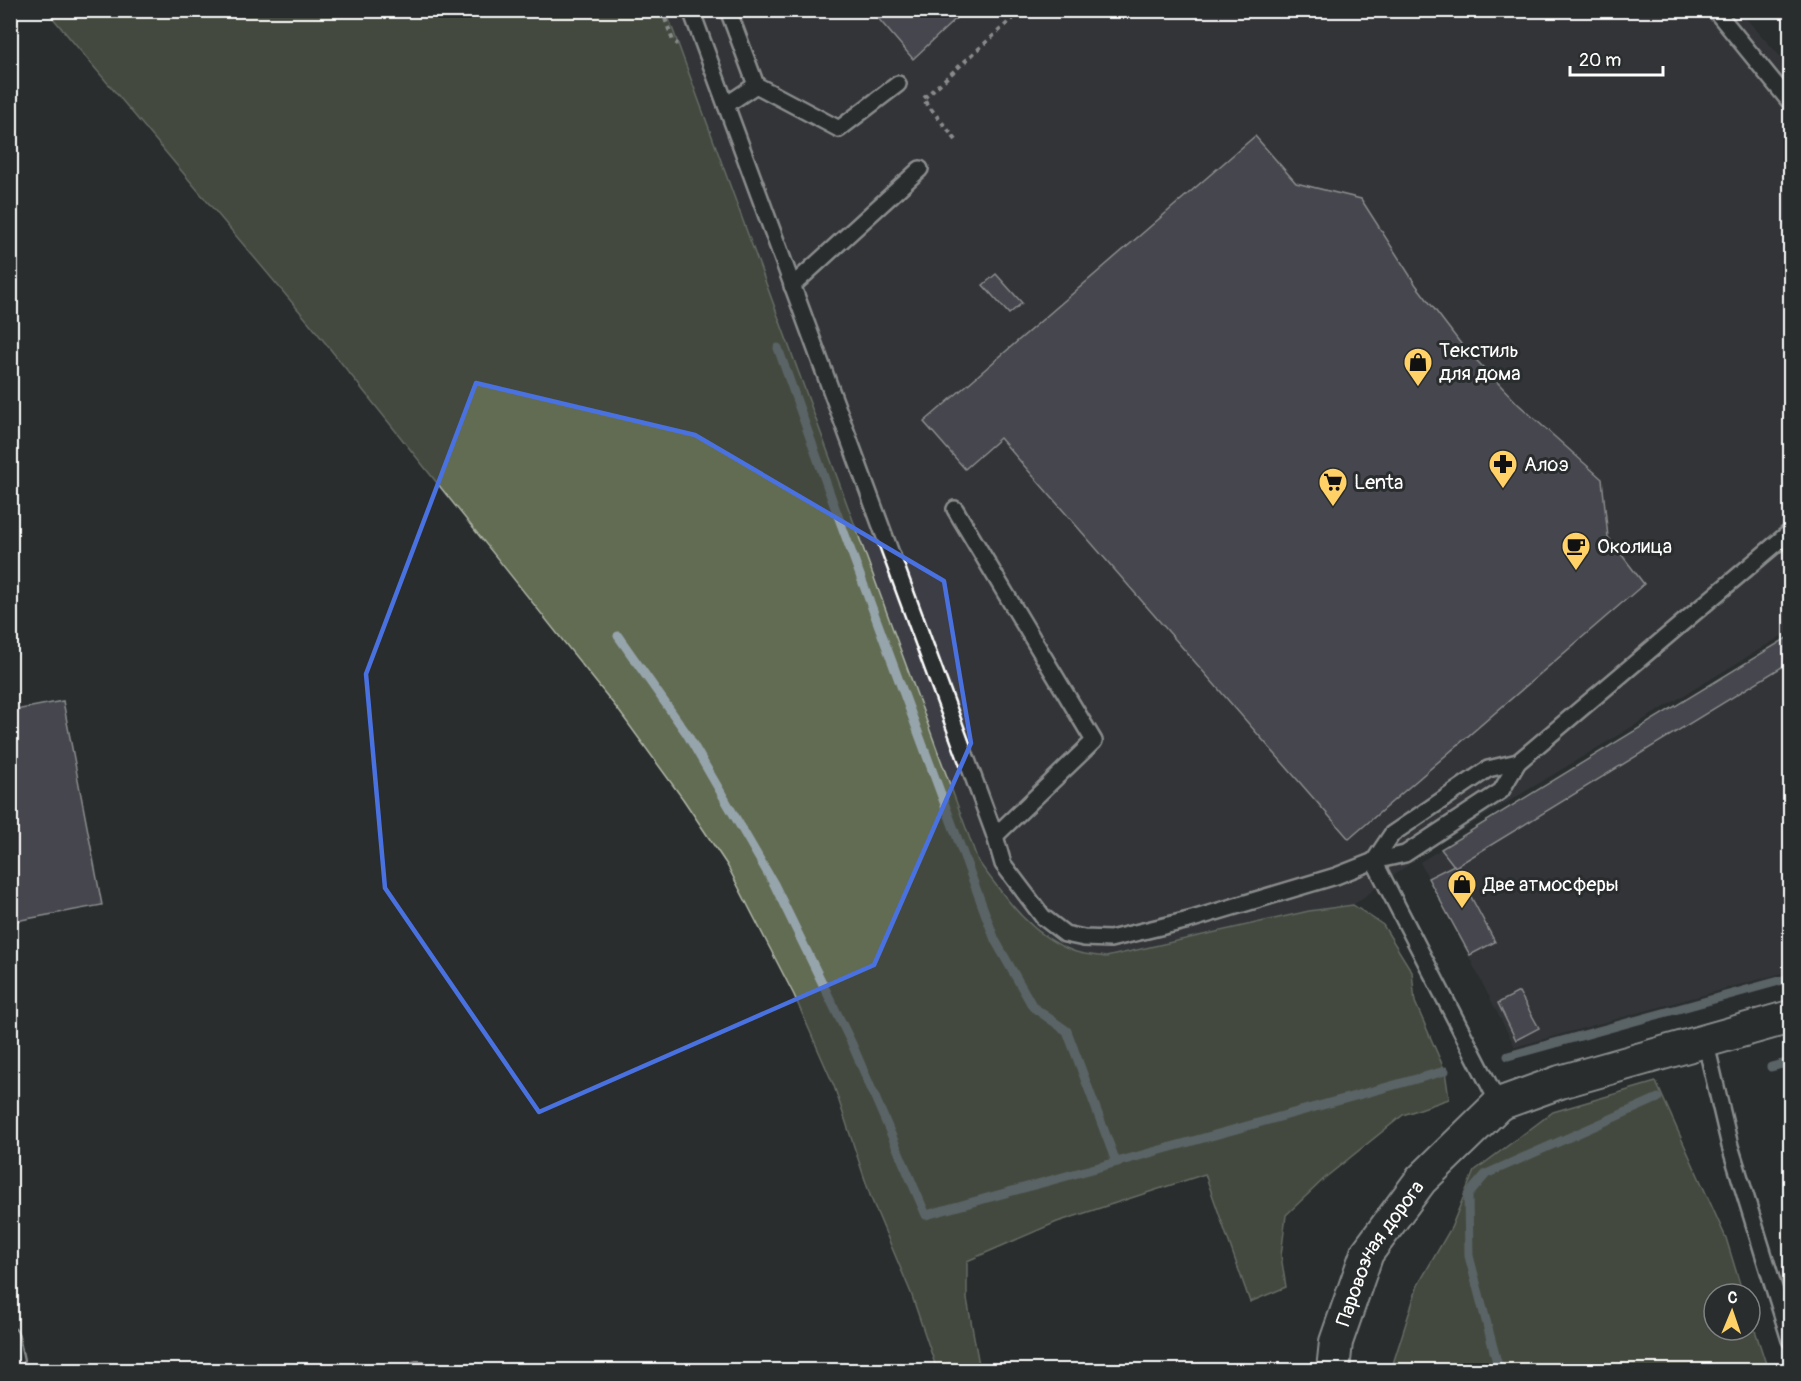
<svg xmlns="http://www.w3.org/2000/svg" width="1801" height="1381" viewBox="0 0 1801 1381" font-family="Pangolin,sans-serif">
	<rect width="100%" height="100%" fill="#2a2d2e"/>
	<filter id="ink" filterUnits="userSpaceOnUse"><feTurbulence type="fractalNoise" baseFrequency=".0167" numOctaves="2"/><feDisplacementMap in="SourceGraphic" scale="12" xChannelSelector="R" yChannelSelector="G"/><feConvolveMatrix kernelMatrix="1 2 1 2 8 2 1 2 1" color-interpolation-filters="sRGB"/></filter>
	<g filter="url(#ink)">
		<g fill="#3c3e44">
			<path d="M 666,11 L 1739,11 L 1790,67 L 1790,631 L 1427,851 L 1353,905 L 1309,911 L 1106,957 L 1073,951 L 1043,935 L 1011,907 L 978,861 Z"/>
			<path d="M 1790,635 L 1790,971 L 1515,1047 L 1420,862 Z"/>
		</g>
		<g fill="#626c52" stroke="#b0b6a8" stroke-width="1.5">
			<path d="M 47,11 L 666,11 L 978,861 C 1004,896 1030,935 1073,951 C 1083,955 1095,955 1106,957 L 1309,911 L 1353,905 L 1383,925 L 1412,972 L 1415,1002 L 1445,1071 L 1449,1099 L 1403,1115 L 1326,1177 L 1286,1215 L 1281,1256 L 1286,1287 L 1250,1302 L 1205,1174 L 1057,1222 L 967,1261 L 967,1299 L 980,1370 L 937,1370 L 911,1293 L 871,1198 L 834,1086 L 794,995 L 727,865 L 683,799 L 619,711 L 311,325 Z"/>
			<path d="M 1656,1082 L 1726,1238 L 1743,1294 L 1714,1294 L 1714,1330 L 1750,1330 L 1750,1315 L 1768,1370 L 1391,1370 L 1418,1285 L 1451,1228 L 1474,1171 L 1553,1112 Z"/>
		</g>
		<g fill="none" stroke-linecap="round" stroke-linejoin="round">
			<g stroke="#96a4ac" stroke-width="9">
				<path d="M 778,348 L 834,505 L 995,940 L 1033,1007 L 1067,1031 L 1116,1162"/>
				<path d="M 618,636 L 687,734 L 774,884 L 852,1044 L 926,1215 L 1445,1071"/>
				<path d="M 1508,1056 L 1790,978"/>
				<path d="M 1771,1067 L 1790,1062"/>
				<path d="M 1499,1370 L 1469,1256 L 1468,1195 L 1486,1174 L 1658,1098"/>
			</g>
		</g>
		<g fill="#676577" stroke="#fff" stroke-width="1.5">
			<path d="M 871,10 L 965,10 L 913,59 Z"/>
			<path d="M 1255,136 L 1296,183 L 1361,199 L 1416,285 L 1461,344 L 1518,404 L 1602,479 L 1608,537 L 1644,584 L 1349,839 L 1000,438 L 965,469 L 924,422 Z"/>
			<path d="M 996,274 L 1022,303 L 1009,314 L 983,285 Z"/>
			<path d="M 1790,636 L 1790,662 L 1455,867 L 1441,849 Z"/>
			<path d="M 63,701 L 102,905 L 10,922 L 10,711 Z"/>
			<path d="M 1454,865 L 1495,942 L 1470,955 L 1428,878 Z"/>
			<path d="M 1519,992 L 1539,1028 L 1516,1040 L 1498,1003 Z"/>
			<path d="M 561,1367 L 575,1367 L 583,1370 L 552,1370 Z"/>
		</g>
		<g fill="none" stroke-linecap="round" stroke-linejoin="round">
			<g stroke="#fff" stroke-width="20">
				<g id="service">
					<path d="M 691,10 L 995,836 L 1003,864 L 1043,917 L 1065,934 L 1084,938 L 1110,939 L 1189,920 L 1336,876 L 1374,861 L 1405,854 L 1501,791 L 1518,762 L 1790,532"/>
					<path d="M 728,10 L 756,85"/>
					<path d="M 1715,10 L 1790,102"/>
					<path d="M 726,105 L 756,85 L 839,129 L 898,84"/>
					<path d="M 792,286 L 920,169"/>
					<path d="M 955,509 L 1094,741 L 995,836"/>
					<path d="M 1374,861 L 1499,1104"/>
					<path d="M 1374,861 L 1392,834 L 1488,769 L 1518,762"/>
					<path d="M 1705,1040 L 1730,1146 L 1790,1340"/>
					<path d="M 10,1336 L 17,1370"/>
					<path d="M 416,1370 L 421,1370"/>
				</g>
			</g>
			<g stroke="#fff" stroke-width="36">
				<g id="minor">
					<path id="s1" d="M 1333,1370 L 1336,1342 L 1367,1253 L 1421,1180 L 1499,1104 L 1560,1082 L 1790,1017"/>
				</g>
			</g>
			<g stroke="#fff" stroke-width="4" stroke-dasharray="4.5 4.5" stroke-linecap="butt">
				<path d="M 662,10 L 673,41 L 678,44"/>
				<path d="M 956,140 L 923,99 L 1022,10"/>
			</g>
			<use href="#service" stroke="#2a2d2e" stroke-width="15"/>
			<use href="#minor" stroke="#2a2d2e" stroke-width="32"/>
		</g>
	</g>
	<path d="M0 0H1801V1381H0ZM 476,383 L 695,435 L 944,581 L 971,743 L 874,965 L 539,1112 L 385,888 L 366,674 Z" fill="#2a2d2e" fill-opacity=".55" fill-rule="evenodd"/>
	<path fill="none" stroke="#4a71e0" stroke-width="4.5" stroke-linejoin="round" d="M 476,383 L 695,435 L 944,581 L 971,743 L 874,965 L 539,1112 L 385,888 L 366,674 Z"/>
	<defs>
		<g id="shop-pin" transform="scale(1.5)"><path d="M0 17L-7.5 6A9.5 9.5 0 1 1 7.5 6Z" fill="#ffd166" stroke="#2a2d2e"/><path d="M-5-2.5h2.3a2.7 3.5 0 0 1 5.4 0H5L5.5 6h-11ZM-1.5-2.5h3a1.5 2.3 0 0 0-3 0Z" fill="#111"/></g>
		<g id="pharmacy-pin" transform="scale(1.5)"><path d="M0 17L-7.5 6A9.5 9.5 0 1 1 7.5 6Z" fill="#ffd166" stroke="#2a2d2e"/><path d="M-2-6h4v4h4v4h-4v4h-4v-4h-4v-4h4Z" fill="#111"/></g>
		<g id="supermarket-pin" transform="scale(1.5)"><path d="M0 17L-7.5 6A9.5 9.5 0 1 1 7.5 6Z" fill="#ffd166" stroke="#2a2d2e"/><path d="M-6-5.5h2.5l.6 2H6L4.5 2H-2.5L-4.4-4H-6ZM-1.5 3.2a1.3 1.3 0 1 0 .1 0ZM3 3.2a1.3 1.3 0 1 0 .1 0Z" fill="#111"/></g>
		<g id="cafe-pin" transform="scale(1.5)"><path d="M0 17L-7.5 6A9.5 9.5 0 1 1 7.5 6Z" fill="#ffd166" stroke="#2a2d2e"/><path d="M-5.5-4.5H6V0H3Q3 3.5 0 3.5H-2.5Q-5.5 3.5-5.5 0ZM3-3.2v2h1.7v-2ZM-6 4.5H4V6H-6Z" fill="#111"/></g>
	</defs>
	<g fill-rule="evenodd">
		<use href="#shop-pin" x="1418" y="362"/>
		<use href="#pharmacy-pin" x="1503" y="464"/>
		<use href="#supermarket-pin" x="1333" y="482"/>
		<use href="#cafe-pin" x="1576" y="546"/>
		<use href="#shop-pin" x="1462" y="884"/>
	</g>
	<g text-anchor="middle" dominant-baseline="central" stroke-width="6" stroke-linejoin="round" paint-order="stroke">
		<g font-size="20" fill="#fff" stroke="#2a2d2e" text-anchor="start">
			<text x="1439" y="350">Текстиль<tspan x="1439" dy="23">для дома</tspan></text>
			<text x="1524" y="464">Алоэ</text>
			<text x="1354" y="482">Lenta</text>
			<text x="1597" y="546">Околица</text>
			<text x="1483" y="884">Две атмосферы</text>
		</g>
		<g font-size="20" fill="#fff" stroke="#2a2d2e">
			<text stroke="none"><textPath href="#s1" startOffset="128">Паровозная дорога</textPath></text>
		</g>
	</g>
	<rect width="1801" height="1381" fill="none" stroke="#2a2d2e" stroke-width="36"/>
	<rect x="18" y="18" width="1765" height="1345" fill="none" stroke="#fff" stroke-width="2" filter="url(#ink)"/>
	<g transform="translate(1732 1312) rotate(2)"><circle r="28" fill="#2a2d2e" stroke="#7f8182" stroke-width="1.5"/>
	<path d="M0-4.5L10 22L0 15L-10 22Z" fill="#ffd166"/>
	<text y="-9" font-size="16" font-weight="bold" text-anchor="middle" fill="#ffffff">С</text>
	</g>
	<path d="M1570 66v9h93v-9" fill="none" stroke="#ffffff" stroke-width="3"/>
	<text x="1579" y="66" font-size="18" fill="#ffffff" stroke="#2a2d2e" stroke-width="4.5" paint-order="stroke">20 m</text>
</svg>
